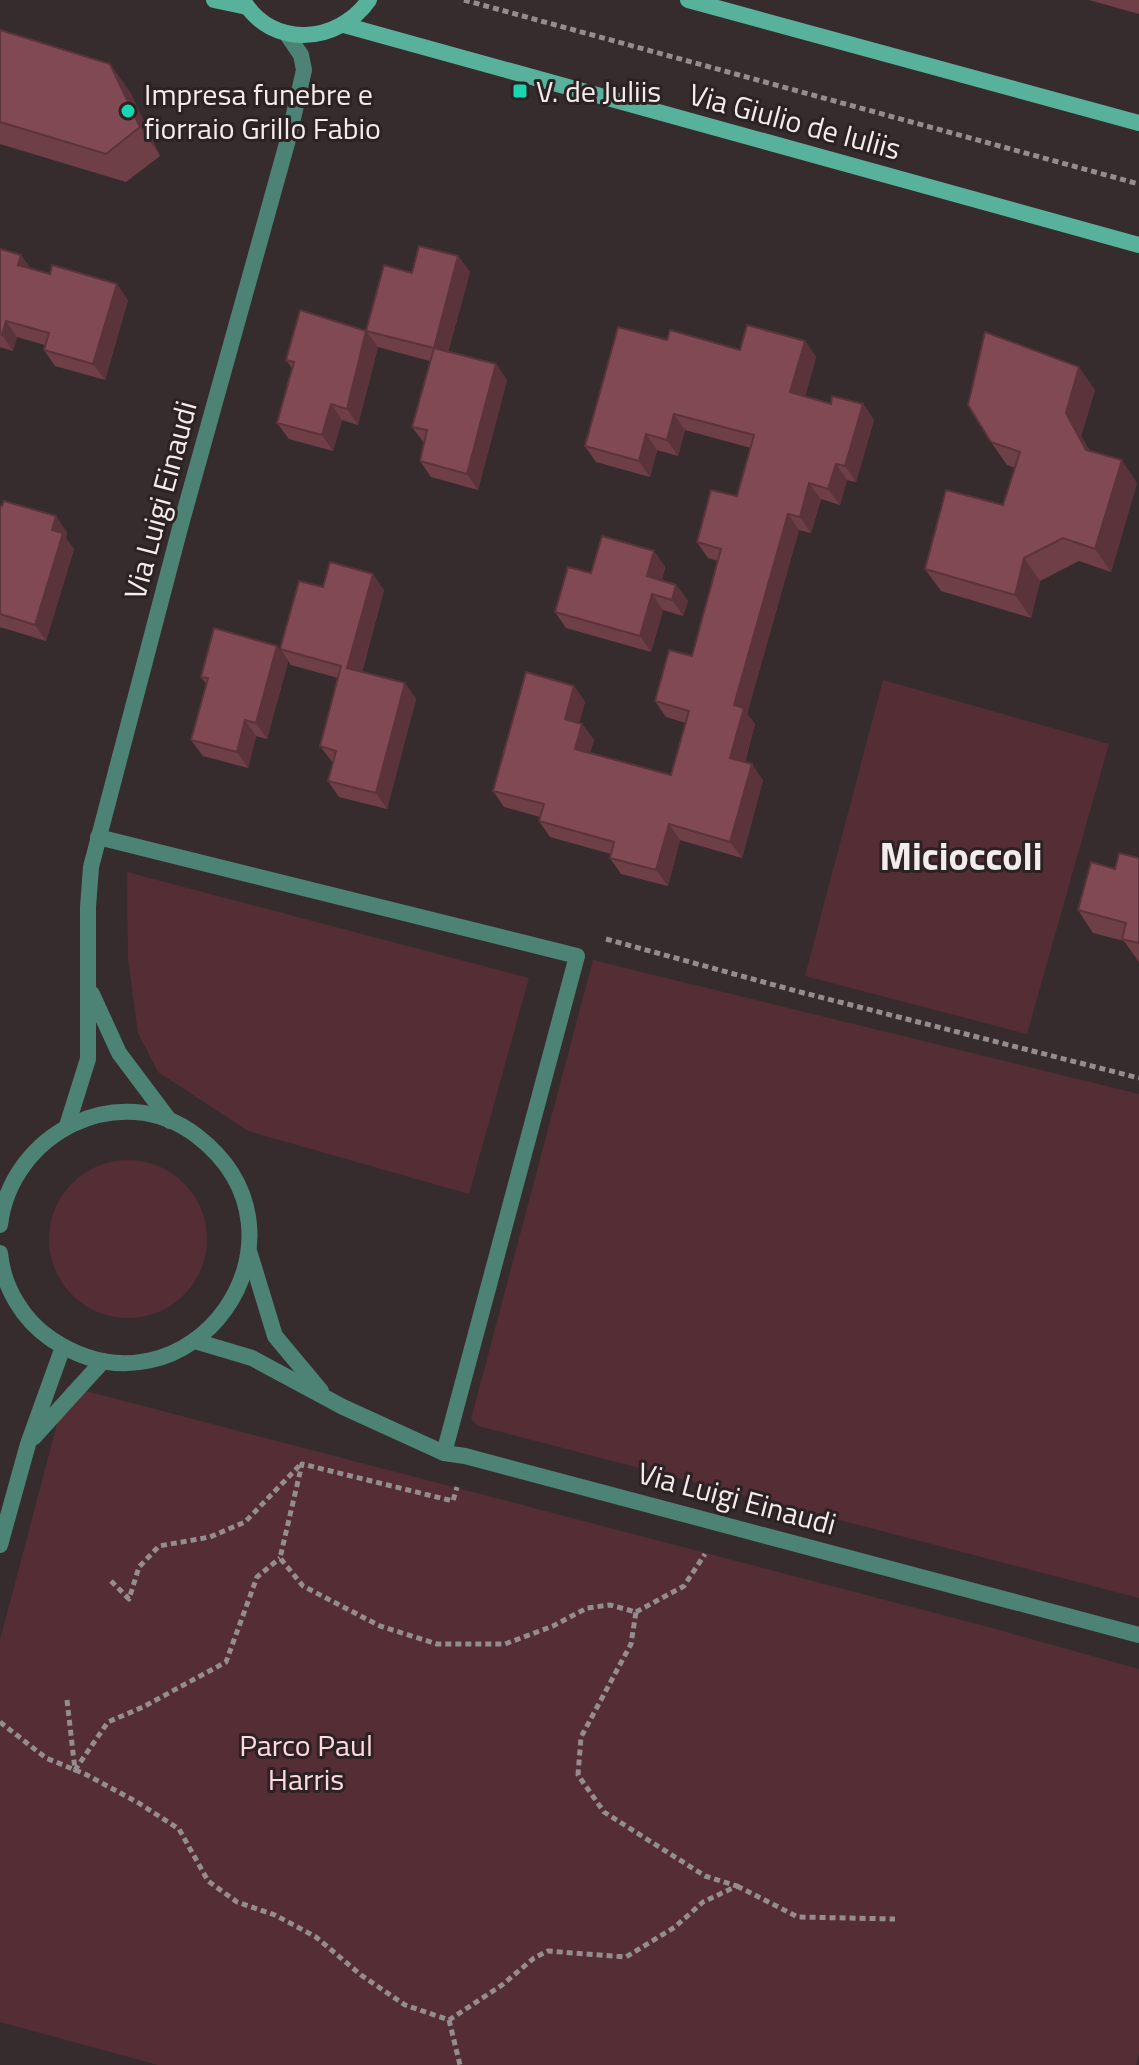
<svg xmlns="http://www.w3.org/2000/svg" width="1139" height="2065" viewBox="0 0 1139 2065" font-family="'Titillium Web',sans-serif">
	<rect width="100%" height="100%" fill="#362c2d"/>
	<g fill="#542d35">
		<path d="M 883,680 L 1109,744 L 1027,1034 L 805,976 Z"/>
		<path d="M 127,872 L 529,978 L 469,1194 L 248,1131 L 158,1072 L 138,1033 L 128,959 Z"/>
		<path d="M 593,960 L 1139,1094 L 1139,1598 L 478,1426 L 471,1419 Z"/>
		<circle cx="128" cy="1239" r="79"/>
		<path d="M 67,1386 L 985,1626 L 1139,1669 L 1139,2052 L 1136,2065 L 158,2065 L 0,2022 L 0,1640 Z"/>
	</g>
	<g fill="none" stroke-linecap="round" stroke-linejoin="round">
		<g stroke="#958c8d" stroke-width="5" stroke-dasharray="6 4" stroke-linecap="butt">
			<path d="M 464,0 L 1139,184"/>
			<path d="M 606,939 L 800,992 L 1139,1078"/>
			<path d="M 111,1581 L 129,1599 L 139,1567 L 159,1546 L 210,1537 L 245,1522 L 301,1464"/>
			<path d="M 636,1612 L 684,1586 L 705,1554"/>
			<path d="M 67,1700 L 75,1770 L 108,1722 L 143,1707 L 226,1662 L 257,1577 L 280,1558"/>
			<path d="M 0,1722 L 46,1758 L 85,1774 L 137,1802 L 179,1829 L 208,1881 L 237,1902 L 275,1915 L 316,1937 L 361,1975 L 405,2005 L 449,2020 L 502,1985 L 534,1958 L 548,1951 L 626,1957 L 675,1927 L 703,1902 L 737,1886 L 705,1876 L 604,1812 L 578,1775 L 581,1737 L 631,1644 L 636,1612 L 610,1605 L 587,1608 L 553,1626 L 505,1644 L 437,1644 L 380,1626 L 303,1586 L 280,1558 L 302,1464 L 453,1501 L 457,1487"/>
			<path d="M 737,1886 L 798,1917 L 895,1919"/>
			<path d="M 449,2020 L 460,2065"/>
		</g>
		<path stroke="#4d8374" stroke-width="16" d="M 98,837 L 577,956 L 444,1453"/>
		<g stroke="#4d8374" stroke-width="16">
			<path d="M 92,994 L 119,1053 L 170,1121"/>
			<path d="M 67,1126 L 88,1059 L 88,907 L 91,867 L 180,528 L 289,136 L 304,70 L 301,55 L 286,33"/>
			<path d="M 0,1225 C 11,1133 120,1077 197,1136 C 328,1237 189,1431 51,1339 C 23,1320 3,1287 0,1253"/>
			<path d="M 250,1254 L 275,1336 L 321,1391"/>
			<path d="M 195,1341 L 252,1358 L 343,1407 L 444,1453 L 465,1456 L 1139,1635"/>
			<path d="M 34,1437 L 103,1361"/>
			<path d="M 0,1545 L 28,1444 L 63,1347"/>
		</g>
		<g stroke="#58b29b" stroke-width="16">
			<path d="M 214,0 L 247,7"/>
			<path d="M 243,0 C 272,50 339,43 369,0"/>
			<path d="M 688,0 L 1139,123"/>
			<path d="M 344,25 L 1139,245"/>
		</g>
	</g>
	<g fill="#6f3f48">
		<path d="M 1089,0 L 1139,0 L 1139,14 Z"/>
		<path d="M 0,30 L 130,92 L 160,156 L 126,182 L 0,144 Z"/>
		<path d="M 0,249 L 21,255 L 30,268 L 128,300 L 105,380 L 55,366 L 44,350 L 45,345 L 17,337 L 13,351 L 0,347 Z"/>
		<path d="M 458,256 L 470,272 L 448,352 L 496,364 L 507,380 L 478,490 L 431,477 L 420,461 L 424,443 L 412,427 L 430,361 L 378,347 L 358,425 L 342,420 L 333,451 L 289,439 L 277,423 L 292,368 L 286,360 L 366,331 L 412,273 Z"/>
		<path d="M 667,340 L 740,350 L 805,341 L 816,357 L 805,397 L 831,404 L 863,404 L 874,420 L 856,482 L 847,480 L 840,505 L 821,499 L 811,533 L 799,530 L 747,714 L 755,724 L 745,762 L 763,780 L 742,858 L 680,840 L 668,886 L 621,874 L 610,858 L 611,854 L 550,837 L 539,821 L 540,817 L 504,807 L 493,791 L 574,686 L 585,702 L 579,723 L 582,724 L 594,740 L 590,753 L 671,775 L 686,723 L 666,717 L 655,701 L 692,656 L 718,561 L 708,558 L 697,542 L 737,496 L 751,448 L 685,430 L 678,456 L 657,450 L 650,477 L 596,462 L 585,446 Z"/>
		<path d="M 1095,390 L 1081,436 L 1090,451 L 1137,483 L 1111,572 L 1079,561 L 1040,581 L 1031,618 L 941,591 L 925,569 L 1003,505 L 1015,468 L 1007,465 L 991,442 Z"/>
		<path d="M 0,506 L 67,532 L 66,538 L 74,549 L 46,641 L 0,627 Z"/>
		<path d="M 654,551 L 665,567 L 662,580 L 676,585 L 688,601 L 683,616 L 663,610 L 651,652 L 566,628 L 555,612 L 591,573 Z"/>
		<path d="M 323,587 L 384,590 L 362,672 L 405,683 L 416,699 L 387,809 L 339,797 L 328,781 L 333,763 L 320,746 L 338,678 L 291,665 L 280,649 Z"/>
		<path d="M 277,646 L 288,662 L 267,739 L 256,736 L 248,768 L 203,756 L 191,740 L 207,685 L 201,677 Z"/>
		<path d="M 1139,858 L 1139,962 L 1124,941 L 1093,933 L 1078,910 L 1115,869 Z"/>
	</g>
	<g fill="#5a333b">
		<path d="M 110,64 L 130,92 L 160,156 L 140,127 Z"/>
		<path d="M 21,255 L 32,271 L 18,265 Z"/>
		<path d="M 458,256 L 470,272 L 445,364 L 434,348 Z"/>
		<path d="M 117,284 L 128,300 L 105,380 L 93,364 Z"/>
		<path d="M 6,321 L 17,337 L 13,351 L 2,335 Z"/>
		<path d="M 366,331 L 378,347 L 358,425 L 347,409 Z"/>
		<path d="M 805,341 L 816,357 L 802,408 L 790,392 Z"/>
		<path d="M 496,364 L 507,380 L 478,490 L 467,474 Z"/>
		<path d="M 1079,367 L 1095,390 L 1081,436 L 1102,472 L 1086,450 L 1066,413 Z"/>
		<path d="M 331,404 L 342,420 L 333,451 L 322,435 Z"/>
		<path d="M 863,404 L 874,420 L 856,482 L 845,466 Z"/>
		<path d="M 674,414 L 685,430 L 678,456 L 667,440 Z"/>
		<path d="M 646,434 L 657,450 L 650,477 L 639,461 Z"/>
		<path d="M 1122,460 L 1137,483 L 1111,572 L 1095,549 Z"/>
		<path d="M 836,464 L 847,480 L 840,505 L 828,489 Z"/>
		<path d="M 809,483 L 821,499 L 811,533 L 800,517 Z"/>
		<path d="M 788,514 L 799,530 L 747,714 L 755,724 L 741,774 L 730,758 L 734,705 Z"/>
		<path d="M 56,516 L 67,532 L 66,538 L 74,549 L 46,641 L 35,625 L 52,530 Z"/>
		<path d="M 654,551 L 665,567 L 658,592 L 647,576 Z"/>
		<path d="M 1024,558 L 1040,581 L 1031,618 L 1015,595 Z"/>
		<path d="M 373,574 L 384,590 L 358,684 L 347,668 Z"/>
		<path d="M 676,585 L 688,601 L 683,616 L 672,600 Z"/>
		<path d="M 652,594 L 663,610 L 651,652 L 640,636 Z"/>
		<path d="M 277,646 L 288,662 L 267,739 L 256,723 Z"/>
		<path d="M 405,683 L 416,699 L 387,809 L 376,793 Z"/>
		<path d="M 574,686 L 585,702 L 576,735 L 565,719 Z"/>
		<path d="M 245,720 L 256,736 L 248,768 L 237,752 Z"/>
		<path d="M 582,724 L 594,740 L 586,765 L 575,749 Z"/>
		<path d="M 752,764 L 763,780 L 742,858 L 730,842 Z"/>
		<path d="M 669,824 L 680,840 L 668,886 L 656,870 Z"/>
	</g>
	<g fill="#814954" stroke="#5a333b" stroke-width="2">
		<path d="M 0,30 L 110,64 L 140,127 L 106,154 L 0,122 Z"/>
		<path d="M 419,246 L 458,256 L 434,348 L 496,364 L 467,474 L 420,461 L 427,430 L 412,427 L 434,348 L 366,331 L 384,265 L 412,273 Z"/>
		<path d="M 0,249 L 21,255 L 18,265 L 50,274 L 52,265 L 117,284 L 93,364 L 44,350 L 49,333 L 6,321 L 2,335 L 0,334 Z"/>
		<path d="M 300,310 L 366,331 L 347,409 L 331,404 L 322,435 L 277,423 L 294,362 L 286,360 Z"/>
		<path d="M 747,325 L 805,341 L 790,392 L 831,404 L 832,396 L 863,404 L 845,466 L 836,464 L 828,489 L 809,483 L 800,517 L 788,514 L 734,705 L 744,708 L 730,758 L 752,764 L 730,842 L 669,824 L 656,870 L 610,858 L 614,842 L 539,821 L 544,804 L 493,791 L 526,672 L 574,686 L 565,719 L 582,724 L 575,749 L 671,775 L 689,711 L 655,701 L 669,650 L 692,656 L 721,549 L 697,542 L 711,490 L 737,496 L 754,435 L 674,414 L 667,440 L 646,434 L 639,461 L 585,446 L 618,327 L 667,340 L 670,330 L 740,350 Z"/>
		<path d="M 985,332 L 1079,367 L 1066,413 L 1086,450 L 1122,460 L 1095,549 L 1063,538 L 1024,558 L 1015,595 L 925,569 L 946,490 L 1003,505 L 1020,452 L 991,442 L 968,405 Z"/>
		<path d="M 4,501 L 56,516 L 52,530 L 63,533 L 35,625 L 0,614 L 0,506 L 2,506 Z"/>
		<path d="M 602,536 L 654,551 L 647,576 L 676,585 L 672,600 L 652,594 L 640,636 L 555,612 L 568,567 L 591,573 Z"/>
		<path d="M 330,562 L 373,574 L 347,668 L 405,683 L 376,793 L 328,781 L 336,751 L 320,746 L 341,666 L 280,649 L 299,581 L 323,587 Z"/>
		<path d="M 214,628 L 277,646 L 256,723 L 245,720 L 237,752 L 191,740 L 208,678 L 201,677 Z"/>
		<path d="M 1119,853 L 1139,858 L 1139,943 L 1122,939 L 1126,923 L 1078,910 L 1091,862 L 1115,869 Z"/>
	</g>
	<g fill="#1ad5b2" stroke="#2c2224" stroke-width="3">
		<rect x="512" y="83" width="16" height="16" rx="4"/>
		<circle cx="128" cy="111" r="8"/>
	</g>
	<g text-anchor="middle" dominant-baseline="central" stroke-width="6" stroke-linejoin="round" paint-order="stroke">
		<g font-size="30" fill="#f3eced" stroke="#2c2224" text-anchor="start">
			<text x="536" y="91">V. de Juliis</text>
			<text x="144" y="94">Impresa funebre e<tspan x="144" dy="34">fiorraio Grillo Fabio</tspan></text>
		</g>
		<g font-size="30" fill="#f3eced" stroke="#2c2224">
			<text transform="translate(795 121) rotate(15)">Via Giulio de Iuliis</text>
			<text transform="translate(160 500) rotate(-75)">Via Luigi Einaudi</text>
			<text transform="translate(737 1498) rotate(15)">Via Luigi Einaudi</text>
		</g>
		<g font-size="30" fill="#ffd9df" stroke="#2c2224">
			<text x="306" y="1745">Parco Paul<tspan x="306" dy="34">Harris</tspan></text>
		</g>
		<g font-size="38" font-weight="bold" fill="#f3eced" stroke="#2c2224">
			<text x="961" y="856">Micioccoli</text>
		</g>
	</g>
</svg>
